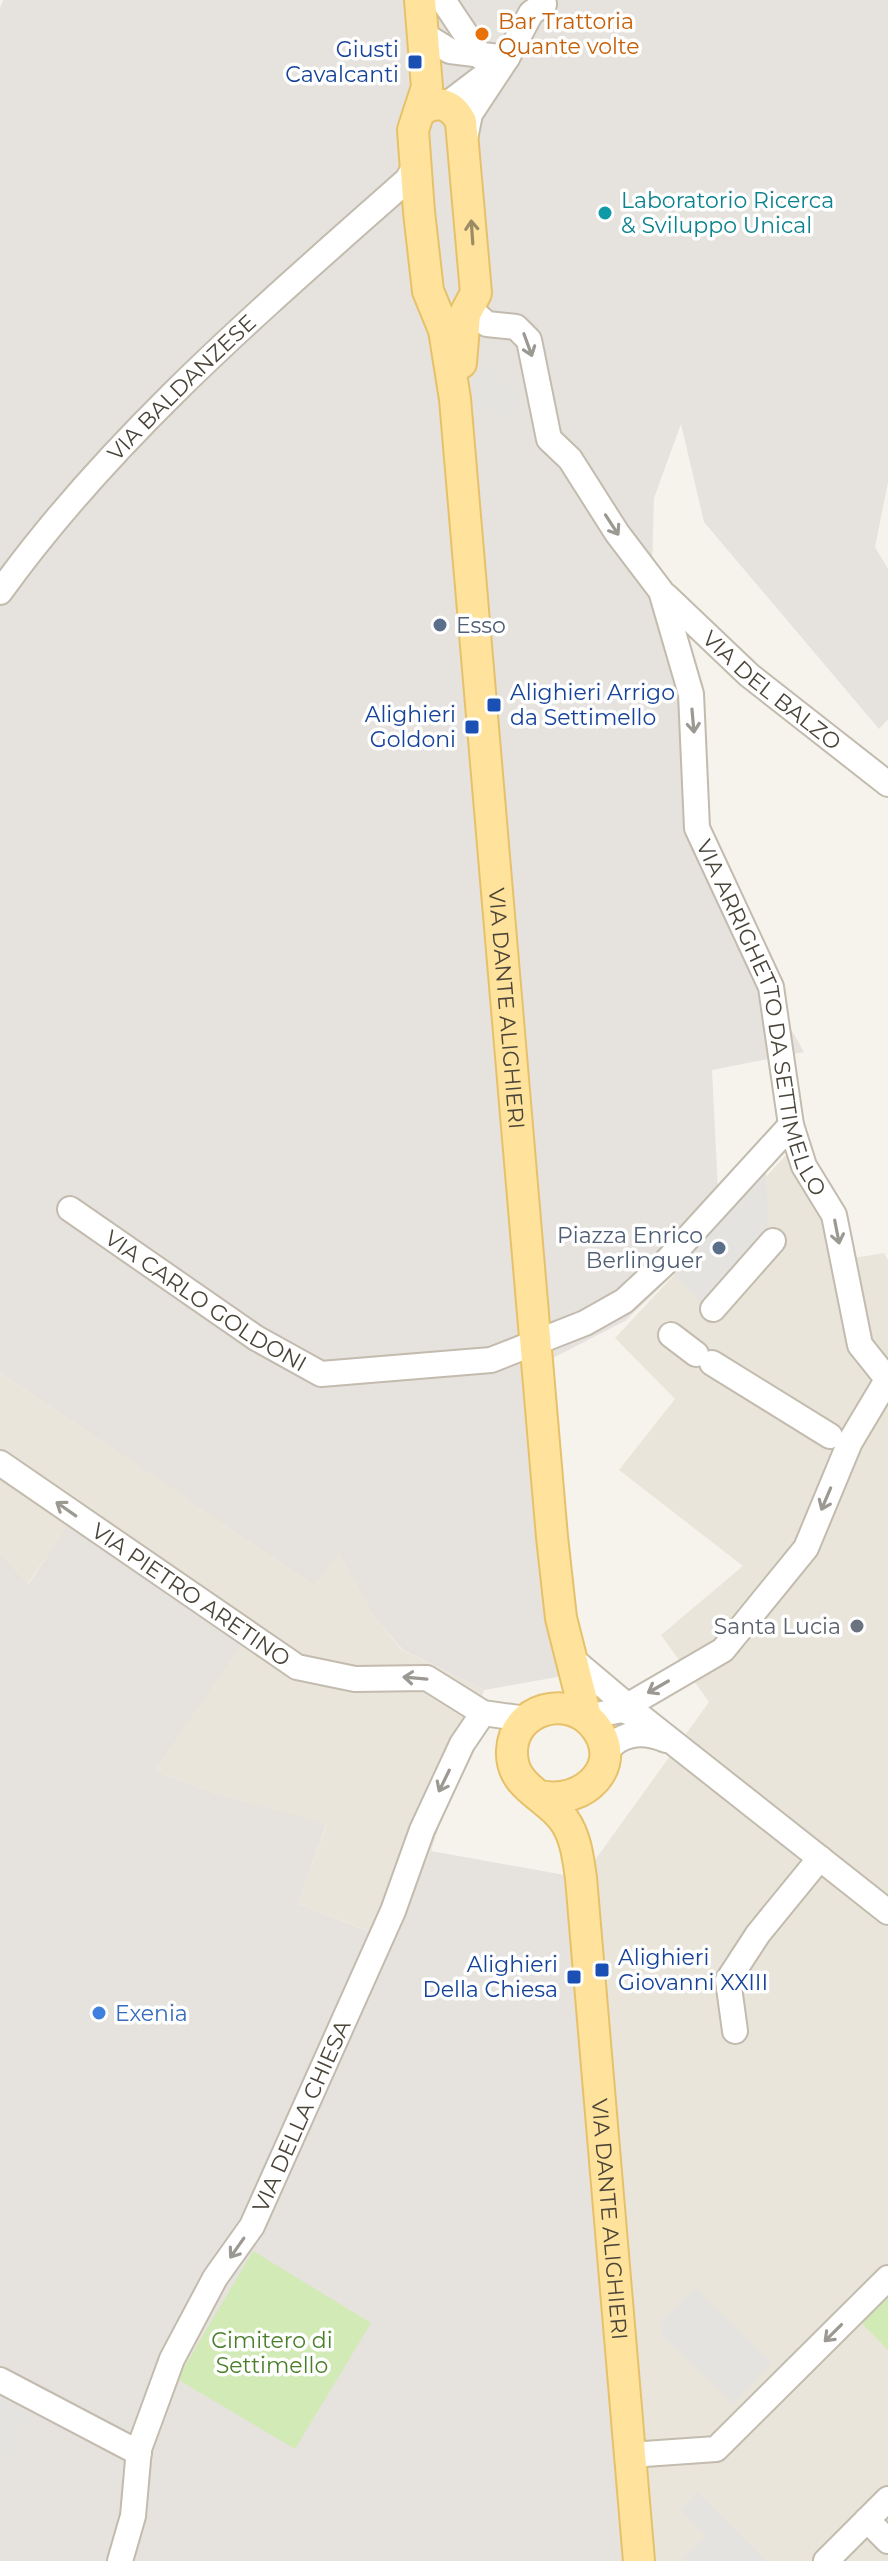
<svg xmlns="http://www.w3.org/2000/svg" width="888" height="2561" viewBox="0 0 888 2561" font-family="Montserrat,sans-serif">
	<rect width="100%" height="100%" fill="#f6f3ec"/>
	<g fill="#eae5da">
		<path d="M 791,1150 L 854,1258 L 884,1253 L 888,1260 L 888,2561 L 639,2561 L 582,1878 L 709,1702 L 661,1635 L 743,1566 L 619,1470 L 675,1399 L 615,1338 Z"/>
		<path d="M 0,1372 L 315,1584 L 339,1552 L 376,1620 L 402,1650 L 484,1690 L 431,1851 L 389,1939 L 298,1904 L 326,1825 L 214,1793 L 155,1771 L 240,1645 L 67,1527 L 27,1585 L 0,1554 Z"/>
	</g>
	<g fill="#e6e2dd">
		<path d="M 3,0 L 888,0 L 888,482 L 875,547 L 888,569 L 888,719 L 879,729 L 704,522 L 681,424 L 654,498 L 651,605 L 679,703 L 714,893 L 804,1052 L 712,1070 L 720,1230 L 625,1321 L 549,1360 L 580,1673 L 484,1690 L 403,1650 L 376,1620 L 339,1553 L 315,1585 L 0,1372 L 0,8 Z"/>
		<path d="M 67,1526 L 241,1645 L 155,1771 L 214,1793 L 326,1824 L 298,1904 L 388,1939 L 431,1851 L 581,1878 L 640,2561 L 0,2561 L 0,1554 L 28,1585 Z"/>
	</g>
	<g fill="#d2eab5">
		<path d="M 253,2251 L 371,2323 L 295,2449 L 177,2379 Z"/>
		<path d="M 888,2285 L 888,2350 L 856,2317 Z"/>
	</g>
	<g fill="#e5e3e0">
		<path d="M 487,358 L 520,399 L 511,416 L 478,411 L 475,380 Z"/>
		<path d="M 765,1152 L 769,1232 L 712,1314 L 664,1264 Z"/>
		<path d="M 695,2288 L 772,2363 L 733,2404 L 662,2335 L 660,2323 Z"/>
		<path d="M 0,2399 L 32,2417 L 0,2474 Z"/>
		<path d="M 698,2492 L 766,2561 L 686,2561 L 683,2558 L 705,2536 L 680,2510 Z"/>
	</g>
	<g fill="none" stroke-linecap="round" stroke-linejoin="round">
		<g stroke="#c2bbae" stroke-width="28">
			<g id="minor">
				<path d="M 443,0 L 481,57"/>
				<path d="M 429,38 L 450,51 L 507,58"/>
				<path d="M 446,105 L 492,70"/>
				<path d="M 465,139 L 470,114 L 507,58 L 531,13 L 544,4"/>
				<path id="s1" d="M 467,307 L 487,324 L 516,327 L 529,340 L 549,439 L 570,459 L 617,533 L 661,591 L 691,694 L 697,828 L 771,987 L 791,1125 L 804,1166 L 834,1215 L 860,1345 L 888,1380"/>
				<path id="s2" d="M 0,592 C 113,435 263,308 407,180 L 416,165"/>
				<path id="s3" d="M 666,596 L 749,675 L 888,784"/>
				<path id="s4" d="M 70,1209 L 256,1338 L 321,1374 L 491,1360 L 585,1323 L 624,1301 L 664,1264 L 791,1125"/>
				<path d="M 713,1309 L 773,1241"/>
				<path d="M 671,1335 L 696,1354"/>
				<path d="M 712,1363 L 830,1436"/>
				<path id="s5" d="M 0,1463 L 297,1667 L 355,1679 L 427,1678 L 483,1713 L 526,1719"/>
				<path d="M 572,1659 L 636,1713"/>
				<path d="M 627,1706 L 723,1650 L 806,1548 L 850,1442 L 887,1380"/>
				<path d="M 586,1717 L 622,1710 L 641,1717 L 888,1912"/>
				<path d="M 604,1755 C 619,1732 642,1730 666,1740"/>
				<path d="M 735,2031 L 728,1980 L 758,1934 L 820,1858"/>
				<path d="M 0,2380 L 139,2453"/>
				<path d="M 630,2455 L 716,2449 L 888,2278"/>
				<path d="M 867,2520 L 888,2541"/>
				<path id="s6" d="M 120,2561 L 133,2516 L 139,2449 L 172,2359 L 215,2278 L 252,2226 L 393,1911 L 422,1830 L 462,1744 L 483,1713"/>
				<path d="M 826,2561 L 888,2499"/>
			</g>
		</g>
		<g stroke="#e6c16a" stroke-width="34">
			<g id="major">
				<path id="s7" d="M 420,0 L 427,87 L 413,130 L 419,212 L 428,291 L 444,330 L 455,399 L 552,1537 L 561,1618 L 586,1717"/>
				<path d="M 419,112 C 435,99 452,103 461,122 L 476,293 L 465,314 L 461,363"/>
				<path id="s8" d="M 540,1796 C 584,1806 627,1764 593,1724 C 567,1694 514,1709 512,1750 C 510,1787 546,1795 564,1820 C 576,1837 578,1858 581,1878 L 639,2561"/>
			</g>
		</g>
		<use href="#minor" stroke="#fff" stroke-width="24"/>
		<use href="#major" stroke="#ffe39c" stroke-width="30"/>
	</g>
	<defs><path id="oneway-shaft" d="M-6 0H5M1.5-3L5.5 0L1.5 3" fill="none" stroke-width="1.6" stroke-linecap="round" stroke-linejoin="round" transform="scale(2)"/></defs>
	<use stroke="#9c8c66" href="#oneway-shaft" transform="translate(472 232) rotate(-94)"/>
	<g stroke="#9c9892">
		<use href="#oneway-shaft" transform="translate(528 345) rotate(70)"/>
		<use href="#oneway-shaft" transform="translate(612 525) rotate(57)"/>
		<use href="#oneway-shaft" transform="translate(693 721) rotate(85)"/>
		<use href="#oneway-shaft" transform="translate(837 1232) rotate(79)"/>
		<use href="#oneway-shaft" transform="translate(826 1499) rotate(113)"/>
		<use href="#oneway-shaft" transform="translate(66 1509) rotate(-145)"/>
		<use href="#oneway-shaft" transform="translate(415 1678) rotate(-175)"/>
		<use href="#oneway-shaft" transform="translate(658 1687) rotate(150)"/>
		<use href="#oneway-shaft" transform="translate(444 1781) rotate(116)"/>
		<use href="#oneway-shaft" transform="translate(237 2248) rotate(125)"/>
		<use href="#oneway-shaft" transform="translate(833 2333) rotate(135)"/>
	</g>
	<circle fill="#e8710a" stroke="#fff" stroke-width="3" cx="482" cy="34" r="8"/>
	<g fill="#1a4fb4" stroke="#fff" stroke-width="3">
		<rect x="407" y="54" width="16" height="16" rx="4"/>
		<rect x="486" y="697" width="16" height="16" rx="4"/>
		<rect x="464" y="719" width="16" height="16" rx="4"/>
		<rect x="594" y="1962" width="16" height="16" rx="4"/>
		<rect x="566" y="1969" width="16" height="16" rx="4"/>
	</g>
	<circle fill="#0f9aa8" stroke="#fff" stroke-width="3" cx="605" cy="213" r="8"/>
	<g fill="#5c6f8a" stroke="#fff" stroke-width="3">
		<circle cx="440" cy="625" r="8"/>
		<circle cx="719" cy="1248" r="8"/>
	</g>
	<circle fill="#6b7280" stroke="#fff" stroke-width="3" cx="857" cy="1626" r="8"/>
	<circle fill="#3f7fe0" stroke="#fff" stroke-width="3" cx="99" cy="2013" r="8"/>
	<g text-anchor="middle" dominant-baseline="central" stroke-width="7" stroke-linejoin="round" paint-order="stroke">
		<g font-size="22" fill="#c56008" stroke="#fff" text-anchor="start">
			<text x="498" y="21">Bar Trattoria<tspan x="498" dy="25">Quante volte</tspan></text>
		</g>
		<g font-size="22" fill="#164399" stroke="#fff" text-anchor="end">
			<text x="399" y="49">Giusti<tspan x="399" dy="25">Cavalcanti</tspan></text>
			<text x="510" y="692" text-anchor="start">Alighieri Arrigo<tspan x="510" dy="25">da Settimello</tspan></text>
			<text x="456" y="714">Alighieri<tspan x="456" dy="25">Goldoni</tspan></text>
			<text x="618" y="1957" text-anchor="start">Alighieri<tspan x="618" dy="25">Giovanni XXIII</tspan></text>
			<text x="558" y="1964">Alighieri<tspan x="558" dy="25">Della Chiesa</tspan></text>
		</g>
		<g font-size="22" fill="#0d838f" stroke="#fff" text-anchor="start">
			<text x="621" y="200">Laboratorio Ricerca<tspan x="621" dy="25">&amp; Sviluppo Unical</tspan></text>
		</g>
		<g font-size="22" fill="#4b4439" stroke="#fff">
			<text stroke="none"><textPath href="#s2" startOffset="274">VIA BALDANZESE</textPath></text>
			<text stroke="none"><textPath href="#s3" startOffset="142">VIA DEL BALZO</textPath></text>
			<text stroke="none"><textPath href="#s7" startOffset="1018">VIA DANTE ALIGHIERI</textPath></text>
			<text stroke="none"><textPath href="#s1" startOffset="808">VIA ARRIGHETTO DA SETTIMELLO</textPath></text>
			<text stroke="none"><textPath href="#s4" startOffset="164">VIA CARLO GOLDONI</textPath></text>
			<text stroke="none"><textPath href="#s5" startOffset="232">VIA PIETRO ARETINO</textPath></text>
			<text stroke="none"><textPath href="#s6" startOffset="486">VIA DELLA CHIESA</textPath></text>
			<text stroke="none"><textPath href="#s8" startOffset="724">VIA DANTE ALIGHIERI</textPath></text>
		</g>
		<g font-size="22" fill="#4e5e75" stroke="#fff" text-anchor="start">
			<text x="456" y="625">Esso</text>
			<text x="703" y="1235" text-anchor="end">Piazza Enrico<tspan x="703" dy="25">Berlinguer</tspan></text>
		</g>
		<g font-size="22" fill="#5b616d" stroke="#fff" text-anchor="end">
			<text x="841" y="1626">Santa Lucia</text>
		</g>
		<g font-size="22" fill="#366cbe" stroke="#fff" text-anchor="start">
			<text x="115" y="2013">Exenia</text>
		</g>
		<g font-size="22" fill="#4a7f2a" stroke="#fff">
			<text x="272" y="2340">Cimitero di<tspan x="272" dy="25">Settimello</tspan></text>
		</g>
	</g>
</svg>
